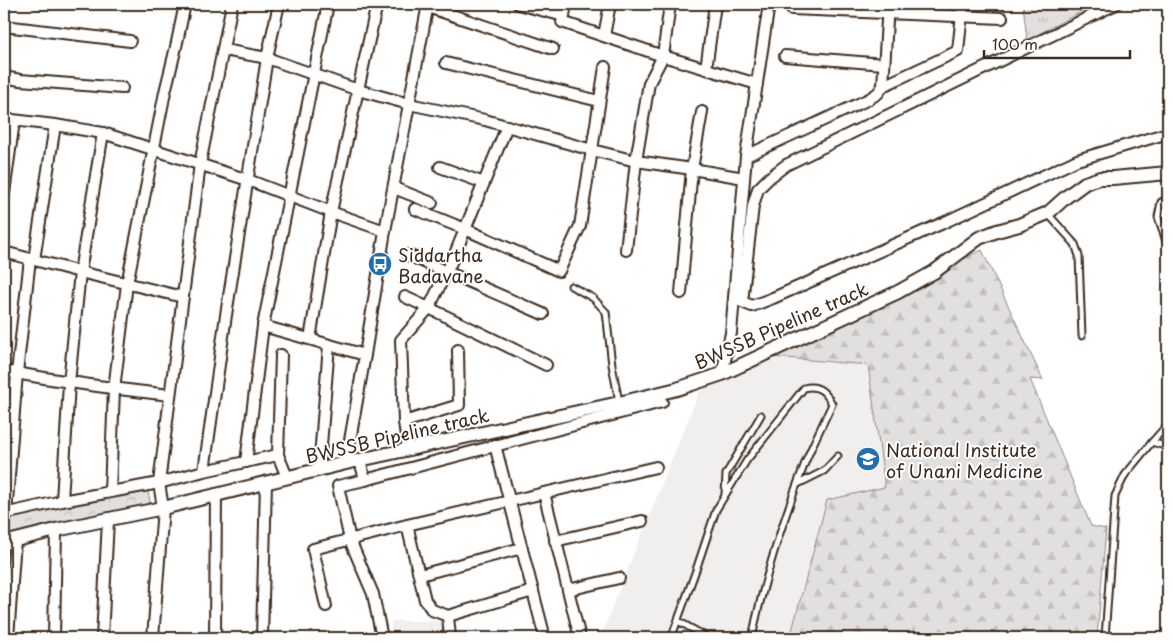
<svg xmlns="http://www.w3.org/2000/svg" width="1172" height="642" viewBox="0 0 1172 642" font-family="'Playpen Sans',sans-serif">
	<defs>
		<pattern id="grass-tufts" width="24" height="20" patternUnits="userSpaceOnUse" patternTransform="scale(1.25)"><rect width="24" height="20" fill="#e2e0de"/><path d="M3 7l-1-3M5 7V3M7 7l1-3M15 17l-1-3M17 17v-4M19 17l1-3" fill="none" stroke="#c3c0be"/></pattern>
		<pattern id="forest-firs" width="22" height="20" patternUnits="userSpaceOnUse" patternTransform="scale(1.25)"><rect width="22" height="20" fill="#e2e0de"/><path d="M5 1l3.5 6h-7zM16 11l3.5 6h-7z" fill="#c3c0be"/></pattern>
		<pattern id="park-crowns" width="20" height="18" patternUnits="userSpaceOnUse" patternTransform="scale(1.25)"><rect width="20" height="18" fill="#e2e0de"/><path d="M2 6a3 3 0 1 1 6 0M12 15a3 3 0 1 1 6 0" fill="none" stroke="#c3c0be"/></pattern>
	</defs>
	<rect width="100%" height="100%" fill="#fff"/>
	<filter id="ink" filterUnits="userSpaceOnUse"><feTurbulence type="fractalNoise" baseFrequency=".02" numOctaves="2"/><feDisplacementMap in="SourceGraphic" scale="10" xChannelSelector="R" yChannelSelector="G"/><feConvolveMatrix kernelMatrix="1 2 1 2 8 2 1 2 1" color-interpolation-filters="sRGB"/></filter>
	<g filter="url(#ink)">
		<g fill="#f1efee">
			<path d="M 762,356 L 1030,379 L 1091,526 L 1106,529 L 1097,638 L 600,638 L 699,392 Z"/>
			<path d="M 391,621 L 443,621 L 444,638 L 391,638 Z"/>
		</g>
		<path fill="url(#grass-tufts)" stroke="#8e857e" d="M 1023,4 L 1096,4 L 1027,40 Z"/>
		<path fill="url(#forest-firs)" stroke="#8e857e" d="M 982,250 L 1043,380 L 1030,379 L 1091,526 L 1106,529 L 1097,638 L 790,638 L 827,500 L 885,487 L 868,365 L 762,356 Z"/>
		<path fill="url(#park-crowns)" stroke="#8e857e" d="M 147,487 L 151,506 L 4,538 L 4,518 Z"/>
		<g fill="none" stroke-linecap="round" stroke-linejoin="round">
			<g stroke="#3b2a1e" stroke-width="9">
				<g id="service">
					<path d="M 1168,199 L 1161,202 L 1158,217 L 1168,247"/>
					<path d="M 1048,214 L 1075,244 L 1079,256 L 1082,336"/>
					<path d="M 571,286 L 593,298 L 606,312 L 612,365 L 619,402"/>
					<path d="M 1152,442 L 1168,447"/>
					<path d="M 798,484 L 824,471 L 838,456"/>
					<path d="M 725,494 L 726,474 L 761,415"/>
					<path d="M 678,621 L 703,635 L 703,638"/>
					<path d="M 672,636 L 696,570 L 716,510 L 747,460 L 804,388 C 818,384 826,392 832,404 C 823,424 813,443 805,463 C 783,520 764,578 752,638"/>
					<path d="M 1105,638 L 1115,496 L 1125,475 L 1152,442 L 1168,424"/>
				</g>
			</g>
			<g stroke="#3b2a1e" stroke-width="14">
				<g id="minor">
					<path d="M 518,4 L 564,16 L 562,22 L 663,56 L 757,84"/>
					<path d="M 1116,4 L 786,165 L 769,178 L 758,189 L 753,206 L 742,302 L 752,306 L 773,298 L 943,223 L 1077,160 L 1168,133"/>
					<path d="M 428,7 L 553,49"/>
					<path d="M 792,9 L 1002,18"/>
					<path d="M 564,16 L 566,4"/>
					<path d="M 4,26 L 130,41"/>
					<path d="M 604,36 L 610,4"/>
					<path d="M 224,50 L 267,58 L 358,90 L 409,104 L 485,120 L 592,150 L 636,161 L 692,169 L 744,178"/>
					<path d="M 785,56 L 884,64"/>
					<path d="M 446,63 L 599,101"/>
					<path d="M 706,69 L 715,4"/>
					<path d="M 4,77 L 20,80 L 122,88"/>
					<path d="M 883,86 L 888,4"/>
					<path d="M 4,119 L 55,125 L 103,133 L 248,180 L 331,212 L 385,231"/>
					<path d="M 746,156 L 869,99 L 878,93 L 883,86 L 958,51 L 963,4"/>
					<path d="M 440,167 L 484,183"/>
					<path d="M 394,188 L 432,203"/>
					<path d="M 4,193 L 14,121"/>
					<path d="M 415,209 L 465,229 L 559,271 L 580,226 L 605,67"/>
					<path d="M 626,250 L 636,161 L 649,83 L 663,56 L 670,4"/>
					<path d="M 4,252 L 80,272 L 183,297"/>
					<path d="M 408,255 L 543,314"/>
					<path d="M 34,260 L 55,125"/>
					<path d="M 681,293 L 692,169 L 702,112"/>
					<path d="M 405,297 L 429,308 L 546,365"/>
					<path d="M 263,326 L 365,355"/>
					<path d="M 310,339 L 331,212 L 377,4"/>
					<path d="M 281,355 L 278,455 L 287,477"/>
					<path d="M 4,371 C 59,381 114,389 170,395"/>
					<path d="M 722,374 L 731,333 L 746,156 L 769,4"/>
					<path d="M 404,422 L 459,405 L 458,350"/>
					<path d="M 495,445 L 543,630"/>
					<path d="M 408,450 L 404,422 L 401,340 L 429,308 L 455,254 L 507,126"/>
					<path d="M 360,460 L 365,480"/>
					<path d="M 246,462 L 263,326 L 328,4"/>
					<path d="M 346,463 L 365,355 L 385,231 L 428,4"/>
					<path d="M 319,470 L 329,345"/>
					<path d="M 204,471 L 226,315 L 267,58 L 279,4"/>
					<path d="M 110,492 L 114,389 L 127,284 L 165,92 L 176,47 L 185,4"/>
					<path d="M 544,493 L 580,638"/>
					<path d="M 62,501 L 69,383 L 80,272 L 103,133"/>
					<path d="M 4,514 L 62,501 L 159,483 L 204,471 L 278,455"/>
					<path d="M 6,514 L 17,373 L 30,259"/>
					<path d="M 407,525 L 425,600 L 432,610 L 448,616 L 450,638"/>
					<path d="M 555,541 L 642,521"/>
					<path d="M 420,575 L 522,548"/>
					<path d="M 568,590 L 619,578"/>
					<path d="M 326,606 L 313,549 L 407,525 L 656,467"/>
					<path d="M 448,616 L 533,591"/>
					<path d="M 8,638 L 15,540"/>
					<path d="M 54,638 L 56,530"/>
					<path d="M 102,638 L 108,520"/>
					<path d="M 153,638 L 163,508 L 159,483 L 200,164 L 232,4"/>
					<path d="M 215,638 L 216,494"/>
					<path d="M 262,638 L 266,483"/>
					<path d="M 382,638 L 373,594 L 350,540 L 338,486 L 365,480 L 662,402"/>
				</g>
			</g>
			<g stroke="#3b2a1e" stroke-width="16">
				<path id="tertiary" d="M 4,543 L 56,530 L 163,508 L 346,463 L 619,403 L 677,389 L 722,374 L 898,292 L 934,272 L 979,238 L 997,231 L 1019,225 L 1048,213 L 1066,197 L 1085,183 L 1100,178 L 1113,178 L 1168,173"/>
			</g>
			<use href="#service" stroke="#fff" stroke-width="5"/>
			<use href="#minor" stroke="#fff" stroke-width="10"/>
			<use href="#tertiary" stroke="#fff" stroke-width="12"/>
		</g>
	</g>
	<defs>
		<g id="bus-disc" transform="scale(1.25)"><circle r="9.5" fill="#1f6fb2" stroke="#fff"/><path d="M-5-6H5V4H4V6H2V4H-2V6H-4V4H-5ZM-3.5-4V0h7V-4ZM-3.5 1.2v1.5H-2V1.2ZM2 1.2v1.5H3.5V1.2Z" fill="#fff"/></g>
		<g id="university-disc" transform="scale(1.25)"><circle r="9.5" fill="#1f6fb2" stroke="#fff"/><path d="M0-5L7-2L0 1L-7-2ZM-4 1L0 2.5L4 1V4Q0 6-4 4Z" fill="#fff"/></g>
	</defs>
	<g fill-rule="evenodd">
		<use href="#bus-disc" x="380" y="264"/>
		<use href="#university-disc" x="868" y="459"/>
	</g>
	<g text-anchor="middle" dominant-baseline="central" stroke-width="4" stroke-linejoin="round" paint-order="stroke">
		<g font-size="18" fill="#3b2a1e" stroke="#fff" text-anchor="start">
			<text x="398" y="254">Siddartha<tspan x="398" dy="21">Badavane</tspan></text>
			<text x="886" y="449">National Institute<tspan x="886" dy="21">of Unani Medicine</tspan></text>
		</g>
		<g font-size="18" fill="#3b2a1e" stroke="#fff">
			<text transform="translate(781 325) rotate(-24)">BWSSB Pipeline track</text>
			<text transform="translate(397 435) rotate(-13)">BWSSB Pipeline track</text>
		</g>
	</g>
	<rect width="1172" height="642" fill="none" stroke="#fff" stroke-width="20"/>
	<rect x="10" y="10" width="1152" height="622" fill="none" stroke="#3b2a1e" stroke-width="2" filter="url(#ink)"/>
	<path d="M984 50v8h146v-8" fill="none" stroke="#3b2a1e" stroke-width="2.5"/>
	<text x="992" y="50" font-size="15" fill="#3b2a1e" stroke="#ffffff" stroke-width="4" paint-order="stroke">100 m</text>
</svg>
